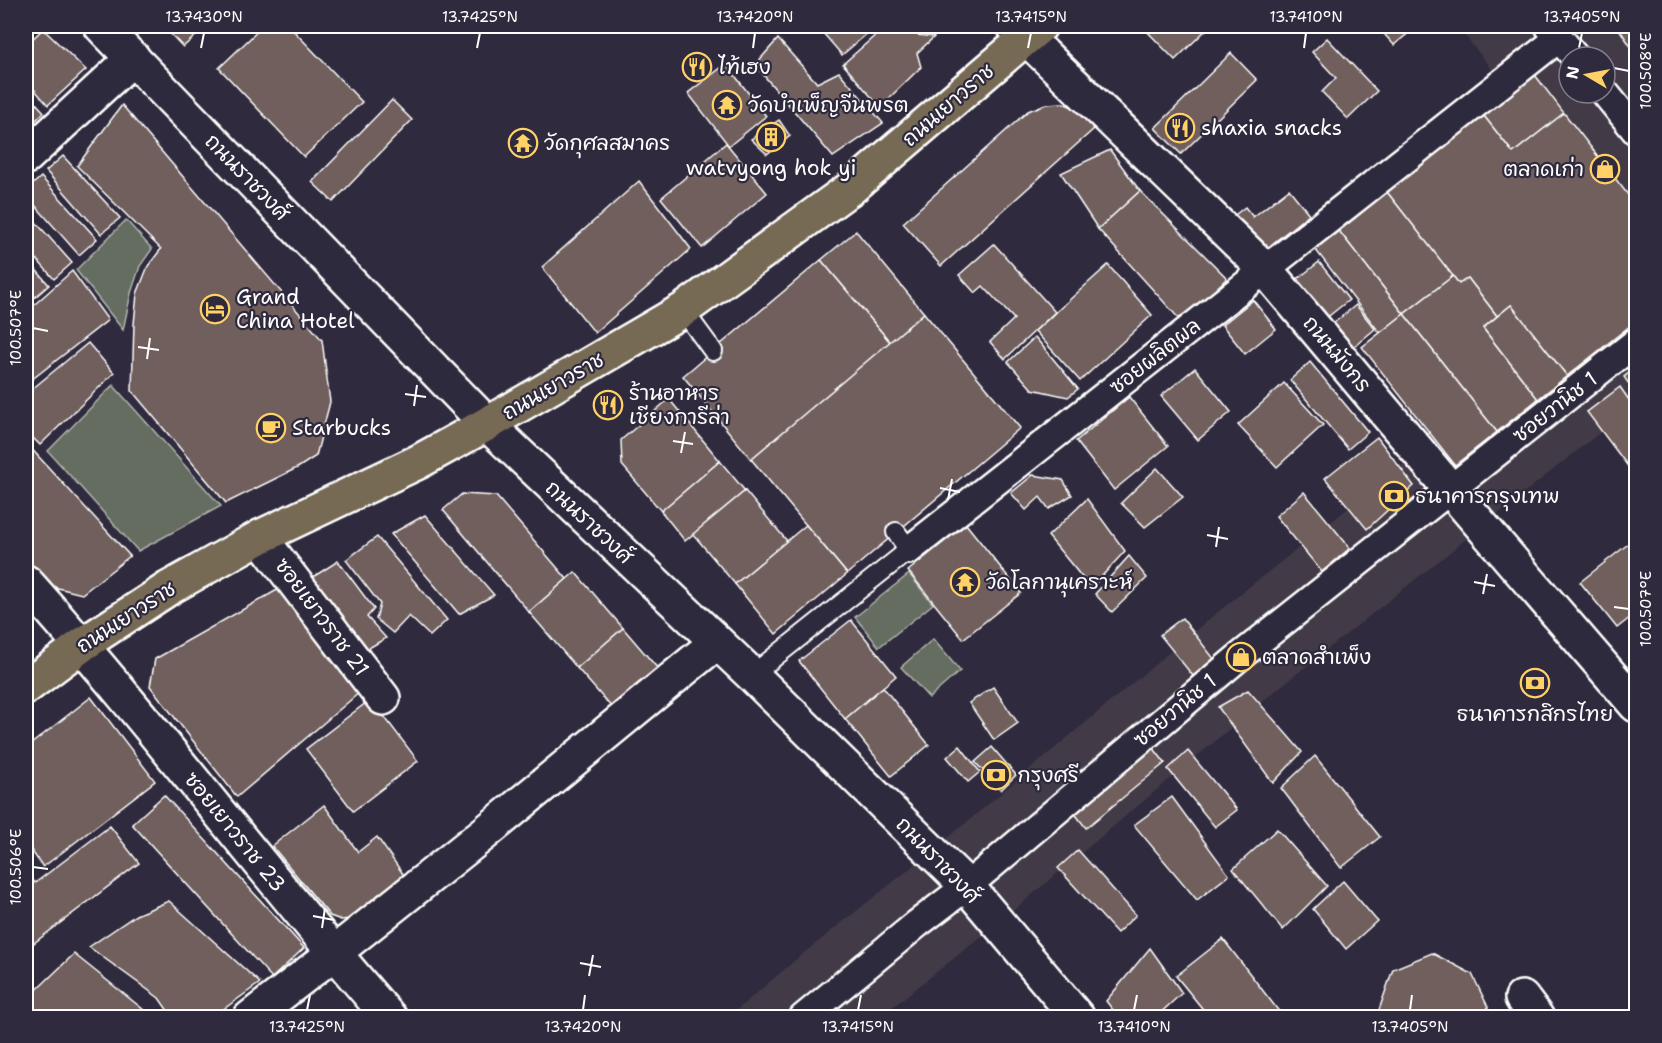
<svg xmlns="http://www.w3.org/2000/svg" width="1662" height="1043" viewBox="0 0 1662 1043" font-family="'Shantell Sans','Playpen Sans Thai',sans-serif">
	<rect width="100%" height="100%" fill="#2f2a3d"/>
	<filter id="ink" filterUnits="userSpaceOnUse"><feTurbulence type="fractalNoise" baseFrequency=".0167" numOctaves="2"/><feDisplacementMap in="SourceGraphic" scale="12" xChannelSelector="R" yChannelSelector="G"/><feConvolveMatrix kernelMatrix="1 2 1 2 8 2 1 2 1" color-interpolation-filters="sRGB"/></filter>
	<g filter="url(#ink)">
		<g fill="#423a46" fill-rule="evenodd">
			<path d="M 1457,26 L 1636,26 L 1636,246 L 1506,87 ZM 1569,57 L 1605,57 L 1605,93 L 1569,93 Z"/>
			<path d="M 1636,279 L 1636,404 L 1270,695 L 997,924 L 880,1017 L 727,1018 L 805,952 L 937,847 L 1209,619 Z"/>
		</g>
		<g fill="#656c60" stroke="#b2b6b0" stroke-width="1.5">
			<path d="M 126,220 L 152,249 L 140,266 L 131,293 L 123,330 L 76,270 Z"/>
			<path d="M 113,385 L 221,506 L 138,551 L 48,451 Z"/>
			<path d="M 909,574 L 933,604 L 879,647 L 855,617 Z"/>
			<path d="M 933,639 L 960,671 L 929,698 L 901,667 Z"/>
		</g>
		<g fill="#6f5f5c" stroke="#fff" stroke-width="1.5">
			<path d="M 163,26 L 207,26 L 183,47 Z"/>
			<path d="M 263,26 L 289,26 L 362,102 L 304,157 L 219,68 Z"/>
			<path d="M 817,26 L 876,26 L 842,55 Z"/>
			<path d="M 886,26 L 914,26 L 910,29 L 918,35 L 934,37 L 917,53 L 921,67 L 880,107 L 843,64 Z"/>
			<path d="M 1142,26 L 1210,26 L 1175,60 Z"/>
			<path d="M 1377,26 L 1417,26 L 1394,45 Z"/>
			<path d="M 1617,26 L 1636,26 L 1636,54 Z"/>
			<path d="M 43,29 L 86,70 L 48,105 L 26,80 L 26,45 Z"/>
			<path d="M 1327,38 L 1377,91 L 1348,119 L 1322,92 L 1336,78 L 1312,52 Z"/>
			<path d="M 778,39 L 817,83 L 839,72 L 883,123 L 833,157 L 755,65 Z"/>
			<path d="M 1231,53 L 1257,80 L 1181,154 L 1155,128 Z"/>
			<path d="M 726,64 L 766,116 L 729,146 L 688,93 Z"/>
			<path d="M 1535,75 L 1564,113 L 1513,153 L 1484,116 Z"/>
			<path d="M 26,92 L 44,112 L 26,130 Z"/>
			<path d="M 392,100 L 412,120 L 333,202 L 312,182 Z"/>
			<path d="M 1063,103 L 1077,109 L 1094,129 L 941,266 L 903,223 L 1028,111 L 1046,104 Z"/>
			<path d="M 122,105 L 322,340 L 330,402 L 316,456 L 299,467 L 226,503 L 132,391 L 134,324 L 137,294 L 148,266 L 161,249 L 77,166 Z"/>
			<path d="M 1564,113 L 1636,205 L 1636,321 L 1567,376 L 1511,305 L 1497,316 L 1468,278 L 1459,284 L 1387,192 L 1484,116 L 1513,153 Z"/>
			<path d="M 779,120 L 790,136 L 767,154 L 751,139 Z"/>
			<path d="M 726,143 L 767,193 L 702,248 L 661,198 Z"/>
			<path d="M 1110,150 L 1140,191 L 1098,229 L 1061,173 Z"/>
			<path d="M 63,156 L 120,218 L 101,234 L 46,171 Z"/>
			<path d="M 41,177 L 97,239 L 79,255 L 26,195 L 26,190 Z"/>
			<path d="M 639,181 L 691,249 L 595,333 L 542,267 Z"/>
			<path d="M 1289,189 L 1309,214 L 1260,254 L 1231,218 L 1245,207 L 1253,217 Z"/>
			<path d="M 1140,191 L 1227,278 L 1182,322 L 1098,229 Z"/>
			<path d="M 1387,192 L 1453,276 L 1404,314 L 1339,231 Z"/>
			<path d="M 26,211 L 72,263 L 54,279 L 26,247 Z"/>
			<path d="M 856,231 L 924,313 L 890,342 L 821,260 Z"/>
			<path d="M 1339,231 L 1404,314 L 1380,333 L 1315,249 Z"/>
			<path d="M 994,244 L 1055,312 L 1005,359 L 990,342 L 1014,319 L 983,286 L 975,293 L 959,275 Z"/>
			<path d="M 26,258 L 49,285 L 26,305 Z"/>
			<path d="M 821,260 L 890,342 L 751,459 L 683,376 Z"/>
			<path d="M 1319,262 L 1349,300 L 1320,323 L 1290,285 Z"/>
			<path d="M 1108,265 L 1152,315 L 1080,381 L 1035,331 Z"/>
			<path d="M 72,271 L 108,320 L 26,384 L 26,312 Z"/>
			<path d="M 1453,276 L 1459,284 L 1468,278 L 1497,316 L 1483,328 L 1538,399 L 1497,432 L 1404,314 Z"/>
			<path d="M 1253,300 L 1276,329 L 1245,354 L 1222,325 Z"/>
			<path d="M 1356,305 L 1375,329 L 1350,350 L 1330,326 Z"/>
			<path d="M 1511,305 L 1567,376 L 1538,399 L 1483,328 Z"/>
			<path d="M 924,313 L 1020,428 L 847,574 L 751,459 Z"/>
			<path d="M 1404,314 L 1497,432 L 1455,465 L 1362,347 Z"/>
			<path d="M 1035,337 L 1078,389 L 1068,397 L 1032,389 L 1008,362 Z"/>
			<path d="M 88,343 L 114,373 L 40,445 L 26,431 L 26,394 Z"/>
			<path d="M 1310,362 L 1368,432 L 1348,449 L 1290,380 Z"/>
			<path d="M 1636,367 L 1636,394 L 1624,377 Z"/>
			<path d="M 1195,368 L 1231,412 L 1198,440 L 1161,396 Z"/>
			<path d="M 1284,383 L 1323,425 L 1277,467 L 1238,425 Z"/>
			<path d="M 1620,387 L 1636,410 L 1636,477 L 1587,412 Z"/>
			<path d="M 1129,397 L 1168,446 L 1114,490 L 1076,441 Z"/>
			<path d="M 669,399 L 720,461 L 661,511 L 622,465 L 621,440 Z"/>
			<path d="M 1377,437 L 1414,486 L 1367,529 L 1325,478 Z"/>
			<path d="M 26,443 L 130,556 L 82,594 L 46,585 L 26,562 Z"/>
			<path d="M 720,461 L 745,491 L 685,541 L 661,511 Z"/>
			<path d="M 1157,468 L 1183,497 L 1145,527 L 1121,503 Z"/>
			<path d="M 1033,475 L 1063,480 L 1072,495 L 1049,509 L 1040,497 L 1026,510 L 1011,493 Z"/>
			<path d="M 745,491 L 787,541 L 735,584 L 693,534 Z"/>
			<path d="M 1304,492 L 1350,548 L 1322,572 L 1276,516 Z"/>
			<path d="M 462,494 L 496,496 L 567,579 L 529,612 L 443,510 Z"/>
			<path d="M 1087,499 L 1125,551 L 1091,588 L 1048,536 Z"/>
			<path d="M 425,515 L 494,595 L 459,614 L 391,534 Z"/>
			<path d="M 966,524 L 1021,593 L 963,639 L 908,571 Z"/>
			<path d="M 806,525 L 847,574 L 776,634 L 735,584 Z"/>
			<path d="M 377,537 L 447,620 L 430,636 L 409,616 L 393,633 L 376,619 L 380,604 L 346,560 Z"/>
			<path d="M 1632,541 L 1636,547 L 1636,613 L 1617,628 L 1580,582 Z"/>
			<path d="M 1129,556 L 1147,578 L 1112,612 L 1095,594 Z"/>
			<path d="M 338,561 L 374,609 L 367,617 L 386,638 L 357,655 L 302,584 Z"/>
			<path d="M 575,572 L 623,628 L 577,668 L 529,612 Z"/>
			<path d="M 279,589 L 360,692 L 237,797 L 150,686 L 155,659 Z"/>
			<path d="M 1182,618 L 1215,660 L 1193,676 L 1160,635 Z"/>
			<path d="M 851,620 L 896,676 L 845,719 L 799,661 Z"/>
			<path d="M 623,628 L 659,670 L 613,709 L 577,668 Z"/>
			<path d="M 883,687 L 929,745 L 891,776 L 845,719 Z"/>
			<path d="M 993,687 L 1018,723 L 994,740 L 969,703 Z"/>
			<path d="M 1248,690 L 1302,752 L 1273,783 L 1218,707 Z"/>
			<path d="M 91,697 L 155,781 L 43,867 L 26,843 L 26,748 Z"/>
			<path d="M 371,699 L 418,761 L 353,811 L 306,749 Z"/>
			<path d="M 960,746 L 980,772 L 968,782 L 947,757 Z"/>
			<path d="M 1152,746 L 1165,763 L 1086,828 L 1073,811 Z"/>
			<path d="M 992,747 L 1016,775 L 1001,790 L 975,762 Z"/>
			<path d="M 1188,751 L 1237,810 L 1215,827 L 1168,769 Z"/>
			<path d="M 1315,756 L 1380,837 L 1341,868 L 1281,788 Z"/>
			<path d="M 164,795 L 304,948 L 272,978 L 132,824 Z"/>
			<path d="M 1172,797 L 1229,875 L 1197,900 L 1134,825 Z"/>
			<path d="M 324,805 L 358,852 L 377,837 L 406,878 L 351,919 L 341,920 L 330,916 L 272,846 Z"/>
			<path d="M 110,826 L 139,863 L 26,949 L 26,871 L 35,883 Z"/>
			<path d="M 1277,829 L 1327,886 L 1283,930 L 1233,869 Z"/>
			<path d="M 1078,850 L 1136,915 L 1117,933 L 1058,868 Z"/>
			<path d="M 1343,881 L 1377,921 L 1346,949 L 1313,909 Z"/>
			<path d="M 169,901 L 260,983 L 211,1018 L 173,1018 L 159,998 L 89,947 L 136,915 Z"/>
			<path d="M 1223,939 L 1284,1018 L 1210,1018 L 1176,976 Z"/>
			<path d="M 1150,948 L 1182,993 L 1155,1018 L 1119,1018 L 1106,1001 Z"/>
			<path d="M 1432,953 L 1472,974 L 1488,1007 L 1484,1018 L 1380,1018 L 1378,1013 L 1393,969 Z"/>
			<path d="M 74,954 L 144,1010 L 149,1018 L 40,1018 L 26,1000 Z"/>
		</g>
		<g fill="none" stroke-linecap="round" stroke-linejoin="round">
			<g stroke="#fff" stroke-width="22">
				<g id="service">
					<path d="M 683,310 L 713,351"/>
					<path d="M 752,675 L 909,550 L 896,532"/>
				</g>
			</g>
			<g stroke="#fff" stroke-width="32">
				<g id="pedestrian">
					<path d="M 1549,26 L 1575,57"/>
					<path d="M 1605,93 L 1636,131"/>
					<path d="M 909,550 L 1559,38"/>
					<path d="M 803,1018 L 917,924 L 967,886 L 1239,657 L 1636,342"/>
				</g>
			</g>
			<g stroke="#fff" stroke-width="38">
				<g id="minor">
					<path d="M 1014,26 L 1265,269 L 1450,489 L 1636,705"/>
					<path d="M 26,157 L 133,58"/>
					<path d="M 260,537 L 383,698"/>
					<path d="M 26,582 C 152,723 265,875 390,1018"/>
					<path d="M 1522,998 L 1537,1018"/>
					<path d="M 250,1018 L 334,953 L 486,832 L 717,642"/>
				</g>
			</g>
			<g stroke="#fff" stroke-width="38">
				<path id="tertiary" d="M 101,26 L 487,424 L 752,675 L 967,886 L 1078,1018"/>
			</g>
			<g stroke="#fff" stroke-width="38">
				<path id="primary" d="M 26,687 L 82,645 L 169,588 L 260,537 L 418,462 L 487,424 L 683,310 L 851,188 L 1040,26"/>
			</g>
			<use href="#service" stroke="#2f2a3d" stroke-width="18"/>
			<use href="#pedestrian" stroke="#2f2a3d" stroke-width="27"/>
			<use href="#minor" stroke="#2f2a3d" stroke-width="33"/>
			<use href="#tertiary" stroke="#2f2a3d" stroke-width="33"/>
			<use href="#primary" stroke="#776a54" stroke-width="33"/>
		</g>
	</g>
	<path fill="none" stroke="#fff" stroke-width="2" d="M 201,48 L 204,33M 477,48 L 480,33M 753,48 L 755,33M 1028,48 L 1031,33M 1304,48 L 1306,33M 1579,48 L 1582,33M 1614,68 L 1629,71M 33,328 L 48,331M 138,347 L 159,350M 147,359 L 150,338M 405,394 L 426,397M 414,406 L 417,385M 673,441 L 693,444M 681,453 L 685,432M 940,488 L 960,492M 948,500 L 952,479M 1207,535 L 1228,539M 1216,547 L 1219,527M 1474,582 L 1495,586M 1483,594 L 1487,574M 1614,607 L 1629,609M 33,867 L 48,869M 313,916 L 334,920M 322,928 L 325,908M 580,963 L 601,967M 589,976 L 593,955M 307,1010 L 310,995M 583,1010 L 585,995M 858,1010 L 861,995M 1134,1010 L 1137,995M 1410,1010 L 1412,995"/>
	<defs>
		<g id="restaurant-ring" transform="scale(1.5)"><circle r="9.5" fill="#2f2a3d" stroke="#ffd166" stroke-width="1.5"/><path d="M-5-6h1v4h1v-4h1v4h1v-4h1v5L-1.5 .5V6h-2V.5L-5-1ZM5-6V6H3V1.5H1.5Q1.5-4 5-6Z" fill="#ffd166"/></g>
		<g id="temple-ring" transform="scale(1.5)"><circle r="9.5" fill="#2f2a3d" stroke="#ffd166" stroke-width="1.5"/><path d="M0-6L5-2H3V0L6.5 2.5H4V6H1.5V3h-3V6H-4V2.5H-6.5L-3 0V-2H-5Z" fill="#ffd166"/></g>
		<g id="building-ring" transform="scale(1.5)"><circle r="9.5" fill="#2f2a3d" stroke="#ffd166" stroke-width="1.5"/><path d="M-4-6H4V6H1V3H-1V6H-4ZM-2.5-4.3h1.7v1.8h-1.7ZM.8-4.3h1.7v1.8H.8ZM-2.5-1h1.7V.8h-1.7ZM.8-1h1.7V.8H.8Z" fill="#ffd166"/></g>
		<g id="shop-ring" transform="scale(1.5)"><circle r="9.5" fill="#2f2a3d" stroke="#ffd166" stroke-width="1.5"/><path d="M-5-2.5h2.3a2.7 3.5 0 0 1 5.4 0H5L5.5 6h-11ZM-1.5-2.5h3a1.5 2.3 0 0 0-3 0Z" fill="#ffd166"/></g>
		<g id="hotel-ring" transform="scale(1.5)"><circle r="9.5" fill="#2f2a3d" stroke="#ffd166" stroke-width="1.5"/><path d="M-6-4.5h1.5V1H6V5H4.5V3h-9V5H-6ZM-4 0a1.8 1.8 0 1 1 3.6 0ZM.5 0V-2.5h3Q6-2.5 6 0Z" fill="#ffd166"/></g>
		<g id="cafe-ring" transform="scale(1.5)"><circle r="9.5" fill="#2f2a3d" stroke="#ffd166" stroke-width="1.5"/><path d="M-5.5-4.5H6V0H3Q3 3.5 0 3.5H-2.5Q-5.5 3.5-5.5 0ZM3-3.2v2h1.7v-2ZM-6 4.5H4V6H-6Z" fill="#ffd166"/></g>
		<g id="bank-ring" transform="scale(1.5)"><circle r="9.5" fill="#2f2a3d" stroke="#ffd166" stroke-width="1.5"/><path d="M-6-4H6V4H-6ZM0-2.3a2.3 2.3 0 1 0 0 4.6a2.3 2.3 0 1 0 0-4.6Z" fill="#ffd166"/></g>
	</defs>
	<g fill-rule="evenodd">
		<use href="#restaurant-ring" x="697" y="67"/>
		<use href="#temple-ring" x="727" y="105"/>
		<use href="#restaurant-ring" x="1180" y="128"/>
		<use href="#building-ring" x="771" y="137"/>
		<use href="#temple-ring" x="523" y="143"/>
		<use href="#shop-ring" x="1605" y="169"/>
		<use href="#hotel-ring" x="215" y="309"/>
		<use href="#restaurant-ring" x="608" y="405"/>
		<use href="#cafe-ring" x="271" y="428"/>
		<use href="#bank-ring" x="1394" y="496"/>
		<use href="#temple-ring" x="965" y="582"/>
		<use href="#shop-ring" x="1241" y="657"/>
		<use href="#bank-ring" x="1535" y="683"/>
		<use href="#bank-ring" x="996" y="775"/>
	</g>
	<g text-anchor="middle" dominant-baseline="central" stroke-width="4.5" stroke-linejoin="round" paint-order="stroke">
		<g font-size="21" fill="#fff" stroke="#2f2a3d" text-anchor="start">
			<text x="718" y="67">ไท้เฮง</text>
			<text x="748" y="105">วัดบำเพ็ญจีนพรต</text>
			<text x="1201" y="128">shaxia snacks</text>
			<text x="544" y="143">วัดกุศลสมาคร</text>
			<text x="771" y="168" text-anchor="middle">watvyong hok yi</text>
			<text x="1584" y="169" text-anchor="end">ตลาดเก่า</text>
			<text x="236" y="297">Grand<tspan x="236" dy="24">China Hotel</tspan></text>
			<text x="629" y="393">ร้านอาหาร<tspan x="629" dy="24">เชียงการีล่า</tspan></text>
			<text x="292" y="428">Starbucks</text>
			<text x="1415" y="496">ธนาคารกรุงเทพ</text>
			<text x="986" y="582">วัดโลกานุเคราะห์</text>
			<text x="1262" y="657">ตลาดสำเพ็ง</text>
			<text x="1535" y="714" text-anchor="middle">ธนาคารกสิกรไทย</text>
			<text x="1017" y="775">กรุงศรี</text>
		</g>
		<g font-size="21" fill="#fff" stroke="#2f2a3d">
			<text transform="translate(948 105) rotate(-41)">ถนนเยาวราช</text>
			<text transform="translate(247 177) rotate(46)">ถนนราชวงศ์</text>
			<text transform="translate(1337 354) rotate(50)">ถนนมังกร</text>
			<text transform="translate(1155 356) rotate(-38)">ซอยผลิตผล</text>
			<text transform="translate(553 386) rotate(-30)">ถนนเยาวราช</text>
			<text transform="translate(1555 407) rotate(-38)">ซอยวานิช 1</text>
			<text transform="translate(589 522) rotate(43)">ถนนราชวงศ์</text>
			<text transform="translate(126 617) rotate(-33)">ถนนเยาวราช</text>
			<text transform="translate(322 617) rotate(53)">ซอยเยาวราช 21</text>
			<text transform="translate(1175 710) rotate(-40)">ซอยวานิช 1</text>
			<text transform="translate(235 832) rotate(51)">ซอยเยาวราช 23</text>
			<text transform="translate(938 860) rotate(46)">ถนนราชวงศ์</text>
		</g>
	</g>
	<rect width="1662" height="1043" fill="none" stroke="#2f2a3d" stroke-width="66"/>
	<g transform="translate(1587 75) rotate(280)"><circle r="28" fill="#2f2a3d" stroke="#827f8b" stroke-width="1.5"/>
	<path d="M0-4.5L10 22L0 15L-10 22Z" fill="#ffd166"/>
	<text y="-9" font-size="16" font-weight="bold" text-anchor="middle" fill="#ffffff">N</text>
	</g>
	<rect x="33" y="33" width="1596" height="977" fill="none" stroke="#fff" stroke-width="2"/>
	<g font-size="15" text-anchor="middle" fill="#fff">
		<text x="204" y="22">13.7430°N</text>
		<text x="480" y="22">13.7425°N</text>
		<text x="755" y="22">13.7420°N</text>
		<text x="1031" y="22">13.7415°N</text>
		<text x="1306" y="22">13.7410°N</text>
		<text x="1582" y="22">13.7405°N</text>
		<text transform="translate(1646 71) rotate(-90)" y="5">100.508°E</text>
		<text transform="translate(16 328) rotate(-90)" y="5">100.507°E</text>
		<text transform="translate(1646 609) rotate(-90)" y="5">100.507°E</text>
		<text transform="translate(16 867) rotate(-90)" y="5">100.506°E</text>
		<text x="307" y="1032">13.7425°N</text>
		<text x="583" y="1032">13.7420°N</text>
		<text x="858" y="1032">13.7415°N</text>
		<text x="1134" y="1032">13.7410°N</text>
		<text x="1410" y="1032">13.7405°N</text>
	</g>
</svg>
